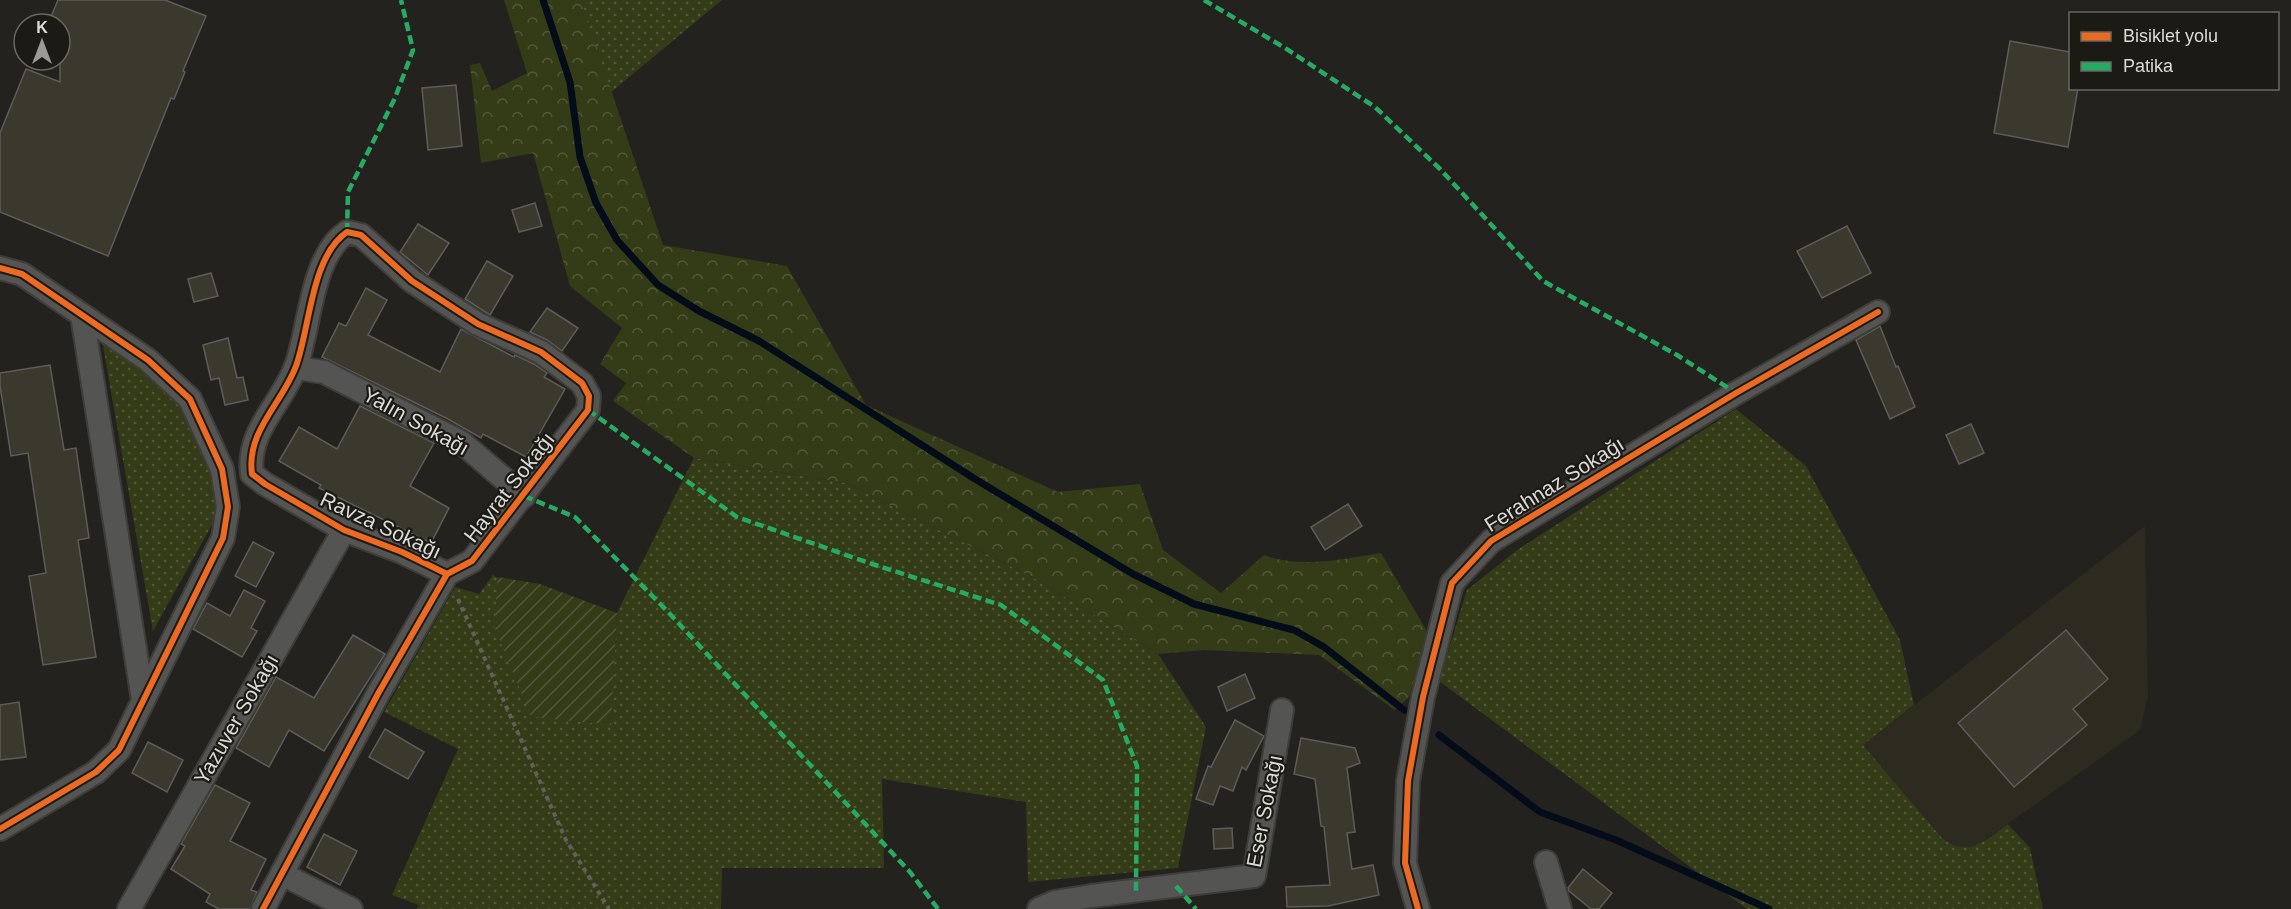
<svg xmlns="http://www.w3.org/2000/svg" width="2291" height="909" viewBox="0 0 2291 909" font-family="Arial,sans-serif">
	<defs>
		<pattern id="grass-dots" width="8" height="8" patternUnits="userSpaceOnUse" patternTransform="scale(1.5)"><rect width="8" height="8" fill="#343b17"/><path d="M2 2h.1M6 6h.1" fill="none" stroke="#515738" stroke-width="1.8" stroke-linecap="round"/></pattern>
		<pattern id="forest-crowns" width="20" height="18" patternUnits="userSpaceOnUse" patternTransform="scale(1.5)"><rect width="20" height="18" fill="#343b17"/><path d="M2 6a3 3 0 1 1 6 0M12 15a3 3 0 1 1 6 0" fill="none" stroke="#515738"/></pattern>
		<pattern id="garden-furrows" width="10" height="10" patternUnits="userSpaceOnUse" patternTransform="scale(1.5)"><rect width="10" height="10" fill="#343b17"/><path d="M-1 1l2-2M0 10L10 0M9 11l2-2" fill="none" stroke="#515738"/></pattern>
	</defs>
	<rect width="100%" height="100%" fill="#24221f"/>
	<path fill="#2d2a20" d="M 2145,526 L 2148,696 L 2140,730 L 1978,845 L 1963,848 L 1952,846 L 1942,838 L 1863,745 Z"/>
	<g fill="url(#grass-dots)">
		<path d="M 580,0 L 722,0 L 610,93 Z"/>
		<path d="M 102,340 L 113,347 L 183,403 L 213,476 L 218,514 L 153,631 Z"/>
		<path d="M 1736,409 L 1806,466 L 1900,640 L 1914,705 L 1863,745 L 1942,838 C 1968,859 1986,840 2008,824 L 2030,848 L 2043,909 L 1747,909 L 1439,681 L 1467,590 L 1517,550 Z"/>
		<path d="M 694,458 L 846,483 L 1034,578 L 1158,654 L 1206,727 L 1178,868 L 1028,882 L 1026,802 L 882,779 L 884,868 L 722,868 L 721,909 L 417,909 L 419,905 L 392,895 L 458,749 L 384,712 L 455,587 L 479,594 L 493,575 L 498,578 L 610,725 L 617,613 Z"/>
	</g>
	<path fill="url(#forest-crowns)" d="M 504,0 L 581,0 L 663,245 L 787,266 L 866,405 L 1058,492 L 1140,484 L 1163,550 L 1221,593 L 1264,555 C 1303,569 1342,559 1381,553 L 1428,633 L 1409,697 L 1395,710 L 1319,655 L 1204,650 L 1158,654 L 1034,578 L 846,483 L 694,458 L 613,401 L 626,383 L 600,364 L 622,328 L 570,286 L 533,153 L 481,163 L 470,65 L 480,63 L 492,91 L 527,73 Z"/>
	<path fill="url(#garden-furrows)" d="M 498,577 L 540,584 L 617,613 L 611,725 L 531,717 L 494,626 Z"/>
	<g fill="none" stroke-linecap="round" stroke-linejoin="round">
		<g stroke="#030c18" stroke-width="7">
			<path d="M 543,0 L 570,82 L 580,157 L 596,203 L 617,240 L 658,285 L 699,311 L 759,341 L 975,479 L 1133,574 L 1194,604 L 1294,630 L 1324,647 L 1404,710"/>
			<path d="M 1439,735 L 1540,812 L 1616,840 L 1769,909"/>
		</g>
	</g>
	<g fill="#3b382e" stroke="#5d5c59" stroke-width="1.5">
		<path d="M 58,0 L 165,0 L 206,16 L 183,71 L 185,72 L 174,99 L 171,98 L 108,256 L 0,212 L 0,133 L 26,69 L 60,82 L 60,24 L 48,24 Z"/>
		<path d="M 2010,41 L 2070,52 L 2070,88 L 2078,88 L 2068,147 L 1994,133 Z"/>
		<path d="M 456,85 L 462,146 L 428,150 L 422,88 Z"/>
		<path d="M 535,203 L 542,226 L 519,232 L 512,210 Z"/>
		<path d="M 418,224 L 449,243 L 428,275 L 400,252 Z"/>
		<path d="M 1847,226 L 1871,273 L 1822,298 L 1797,251 Z"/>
		<path d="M 487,261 L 513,276 L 490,315 L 465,299 Z"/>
		<path d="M 211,273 L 218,296 L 194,302 L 188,279 Z"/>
		<path d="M 366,288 L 387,300 L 368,335 L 440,372 L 461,329 L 514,357 L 515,355 L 534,364 L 547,373 L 544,377 L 565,389 L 526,457 L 483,434 L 481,438 L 448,419 L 322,357 L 339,323 L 346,326 Z"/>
		<path d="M 547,308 L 578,328 L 562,351 L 547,340 L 530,332 Z"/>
		<path d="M 1880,326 L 1896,367 L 1898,366 L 1915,407 L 1890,419 L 1856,340 Z"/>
		<path d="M 228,338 L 237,378 L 243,377 L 248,400 L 225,405 L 219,378 L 211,380 L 203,345 Z"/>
		<path d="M 50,365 L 64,450 L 76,448 L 89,538 L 78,540 L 96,657 L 43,665 L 29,576 L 46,573 L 28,453 L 11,456 L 0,386 L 0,373 Z"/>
		<path d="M 360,406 L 434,443 L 410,486 L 449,508 L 431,543 L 319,488 L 321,485 L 279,461 L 299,427 L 337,449 Z"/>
		<path d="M 1971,424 L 1984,453 L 1959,464 L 1946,435 Z"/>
		<path d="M 1348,504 L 1362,526 L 1325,550 L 1311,527 Z"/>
		<path d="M 253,542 L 274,553 L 256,587 L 235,576 Z"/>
		<path d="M 244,590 L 265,601 L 251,628 L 257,631 L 242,657 L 193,629 L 207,603 L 230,616 Z"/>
		<path d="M 2066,630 L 2108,679 L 2073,709 L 2087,725 L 2014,787 L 1958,723 Z"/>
		<path d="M 353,635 L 385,654 L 324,751 L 289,730 L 269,767 L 236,748 L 276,677 L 314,698 Z"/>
		<path d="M 1245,674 L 1255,698 L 1227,711 L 1218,687 Z"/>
		<path d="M 19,702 L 26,757 L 0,760 L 0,705 Z"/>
		<path d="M 1235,720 L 1264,736 L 1246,770 L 1242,767 L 1233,791 L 1220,786 L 1213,805 L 1196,799 L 1208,766 L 1211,767 Z"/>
		<path d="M 385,729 L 424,752 L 408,779 L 369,757 Z"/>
		<path d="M 1301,738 L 1355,748 L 1360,763 L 1347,768 L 1355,832 L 1347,833 L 1352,869 L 1373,865 L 1379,895 L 1328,906 L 1287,907 L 1286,887 L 1330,885 L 1324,827 L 1321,826 L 1315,779 L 1294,774 Z"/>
		<path d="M 148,742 L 183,760 L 167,792 L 132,773 Z"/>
		<path d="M 215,785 L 250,803 L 230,841 L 266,859 L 251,890 L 257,892 L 250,909 L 219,909 L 206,902 L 210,894 L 171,869 L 185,846 L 181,844 Z"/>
		<path d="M 1232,828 L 1233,848 L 1214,849 L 1213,829 Z"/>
		<path d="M 324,834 L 357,851 L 340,885 L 307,867 Z"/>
		<path d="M 1583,869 L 1612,893 L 1599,909 L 1591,909 L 1569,891 L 1568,888 Z"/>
	</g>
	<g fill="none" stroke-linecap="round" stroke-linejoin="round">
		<g stroke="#3e3d3a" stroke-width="26">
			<g id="minor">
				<path d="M 0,268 L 22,274 L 148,360 L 190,399 L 222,469 L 228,507 L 223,538 L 119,750 L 96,772 L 0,829"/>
				<path d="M 82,315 L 143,700"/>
				<path d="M 296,368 L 324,372 L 461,442 L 524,496"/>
				<path d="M 1546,862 L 1560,909"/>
				<path d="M 282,874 L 351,909"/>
				<path d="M 129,909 L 344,530"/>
				<path d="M 263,909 L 379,692 L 447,574 L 472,561 L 588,410 L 589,396 L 582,383 L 541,352 L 478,324 L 412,281 L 361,235 L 347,232 C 311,256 310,328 296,366 C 282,404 246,431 252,474 L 265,484 L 344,530 L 402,552 L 447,574"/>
				<path d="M 1039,909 L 1055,902 L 1091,896 L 1254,876 L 1282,710"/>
				<path d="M 1418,909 L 1405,863 L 1408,781 L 1423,697 L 1452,583 L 1491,541 L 1736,393 L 1878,312"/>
			</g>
		</g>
		<path stroke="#61605e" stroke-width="4" stroke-dasharray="4.5 4.5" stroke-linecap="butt" d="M 458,599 L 566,840 L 609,909"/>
		<use href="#minor" stroke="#545452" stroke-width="22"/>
		<g stroke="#26ab63" stroke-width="4.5" stroke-dasharray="9 4.5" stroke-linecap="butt">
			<path d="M 1204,0 L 1285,48 L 1375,107 L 1440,169 L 1543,281 L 1677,355 L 1736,393"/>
			<path d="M 347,232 L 348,192 L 395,98 L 413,50 L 401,0"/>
			<path d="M 588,410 L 737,517 L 872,564 L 1001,605 L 1103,680 L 1137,766 L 1136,891"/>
			<path d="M 524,496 L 575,517 L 669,613 L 813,768 L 910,872 L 938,909"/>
			<path d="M 1176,886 L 1196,909"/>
		</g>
		<g stroke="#1b1a15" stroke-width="10">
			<g id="cycleway">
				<path d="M 0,268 L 22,274 L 148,360 L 190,399 L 222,469 L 228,507 L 223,538 L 119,750 L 96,772 L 0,829"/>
				<path d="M 263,909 L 379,692 L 447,574 L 472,561 L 588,410 L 589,396 L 582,383 L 541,352 L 478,324 L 412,281 L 361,235 L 347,232 C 311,256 310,328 296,366 C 282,404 246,431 252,474 L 265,484 L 344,530 L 402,552 L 447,574"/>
				<path d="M 1418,909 L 1405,863 L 1408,781 L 1423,697 L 1452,583 L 1491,541 L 1736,393 L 1878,312"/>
			</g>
		</g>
		<use href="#cycleway" stroke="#ed6a23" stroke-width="6"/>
	</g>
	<g text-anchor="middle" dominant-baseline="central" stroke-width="4.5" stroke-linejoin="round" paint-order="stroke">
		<g font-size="21" fill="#dbdad6" stroke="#1b1a15">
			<text transform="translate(416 421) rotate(29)">Yalın Sokağı</text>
			<text transform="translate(1554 484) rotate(-32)">Ferahnaz Sokağı</text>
			<text transform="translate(509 487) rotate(-52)">Hayrat Sokağı</text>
			<text transform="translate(381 525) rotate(25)">Ravza Sokağı</text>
			<text transform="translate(236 719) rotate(-60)">Yazuver Sokağı</text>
			<text transform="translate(1264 811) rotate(-79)">Eser Sokağı</text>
		</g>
	</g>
	<rect x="2069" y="12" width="210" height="78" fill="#1b1a15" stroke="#686762" stroke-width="1.5"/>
	<rect x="2081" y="32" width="30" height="9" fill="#ed6a23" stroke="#686762" stroke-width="1.5"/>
	<text x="2123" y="42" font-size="18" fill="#dbdad6">Bisiklet yolu</text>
	<rect x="2081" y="62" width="30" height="9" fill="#26ab63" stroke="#686762" stroke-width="1.5"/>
	<text x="2123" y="72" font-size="18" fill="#dbdad6">Patika</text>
	<g transform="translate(42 42)"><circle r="28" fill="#1b1a15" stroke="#686762" stroke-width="1.5"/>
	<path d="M0-4.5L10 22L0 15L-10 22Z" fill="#9b9a96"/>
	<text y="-9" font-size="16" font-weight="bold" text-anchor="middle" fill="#dbdad6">K</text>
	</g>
</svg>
